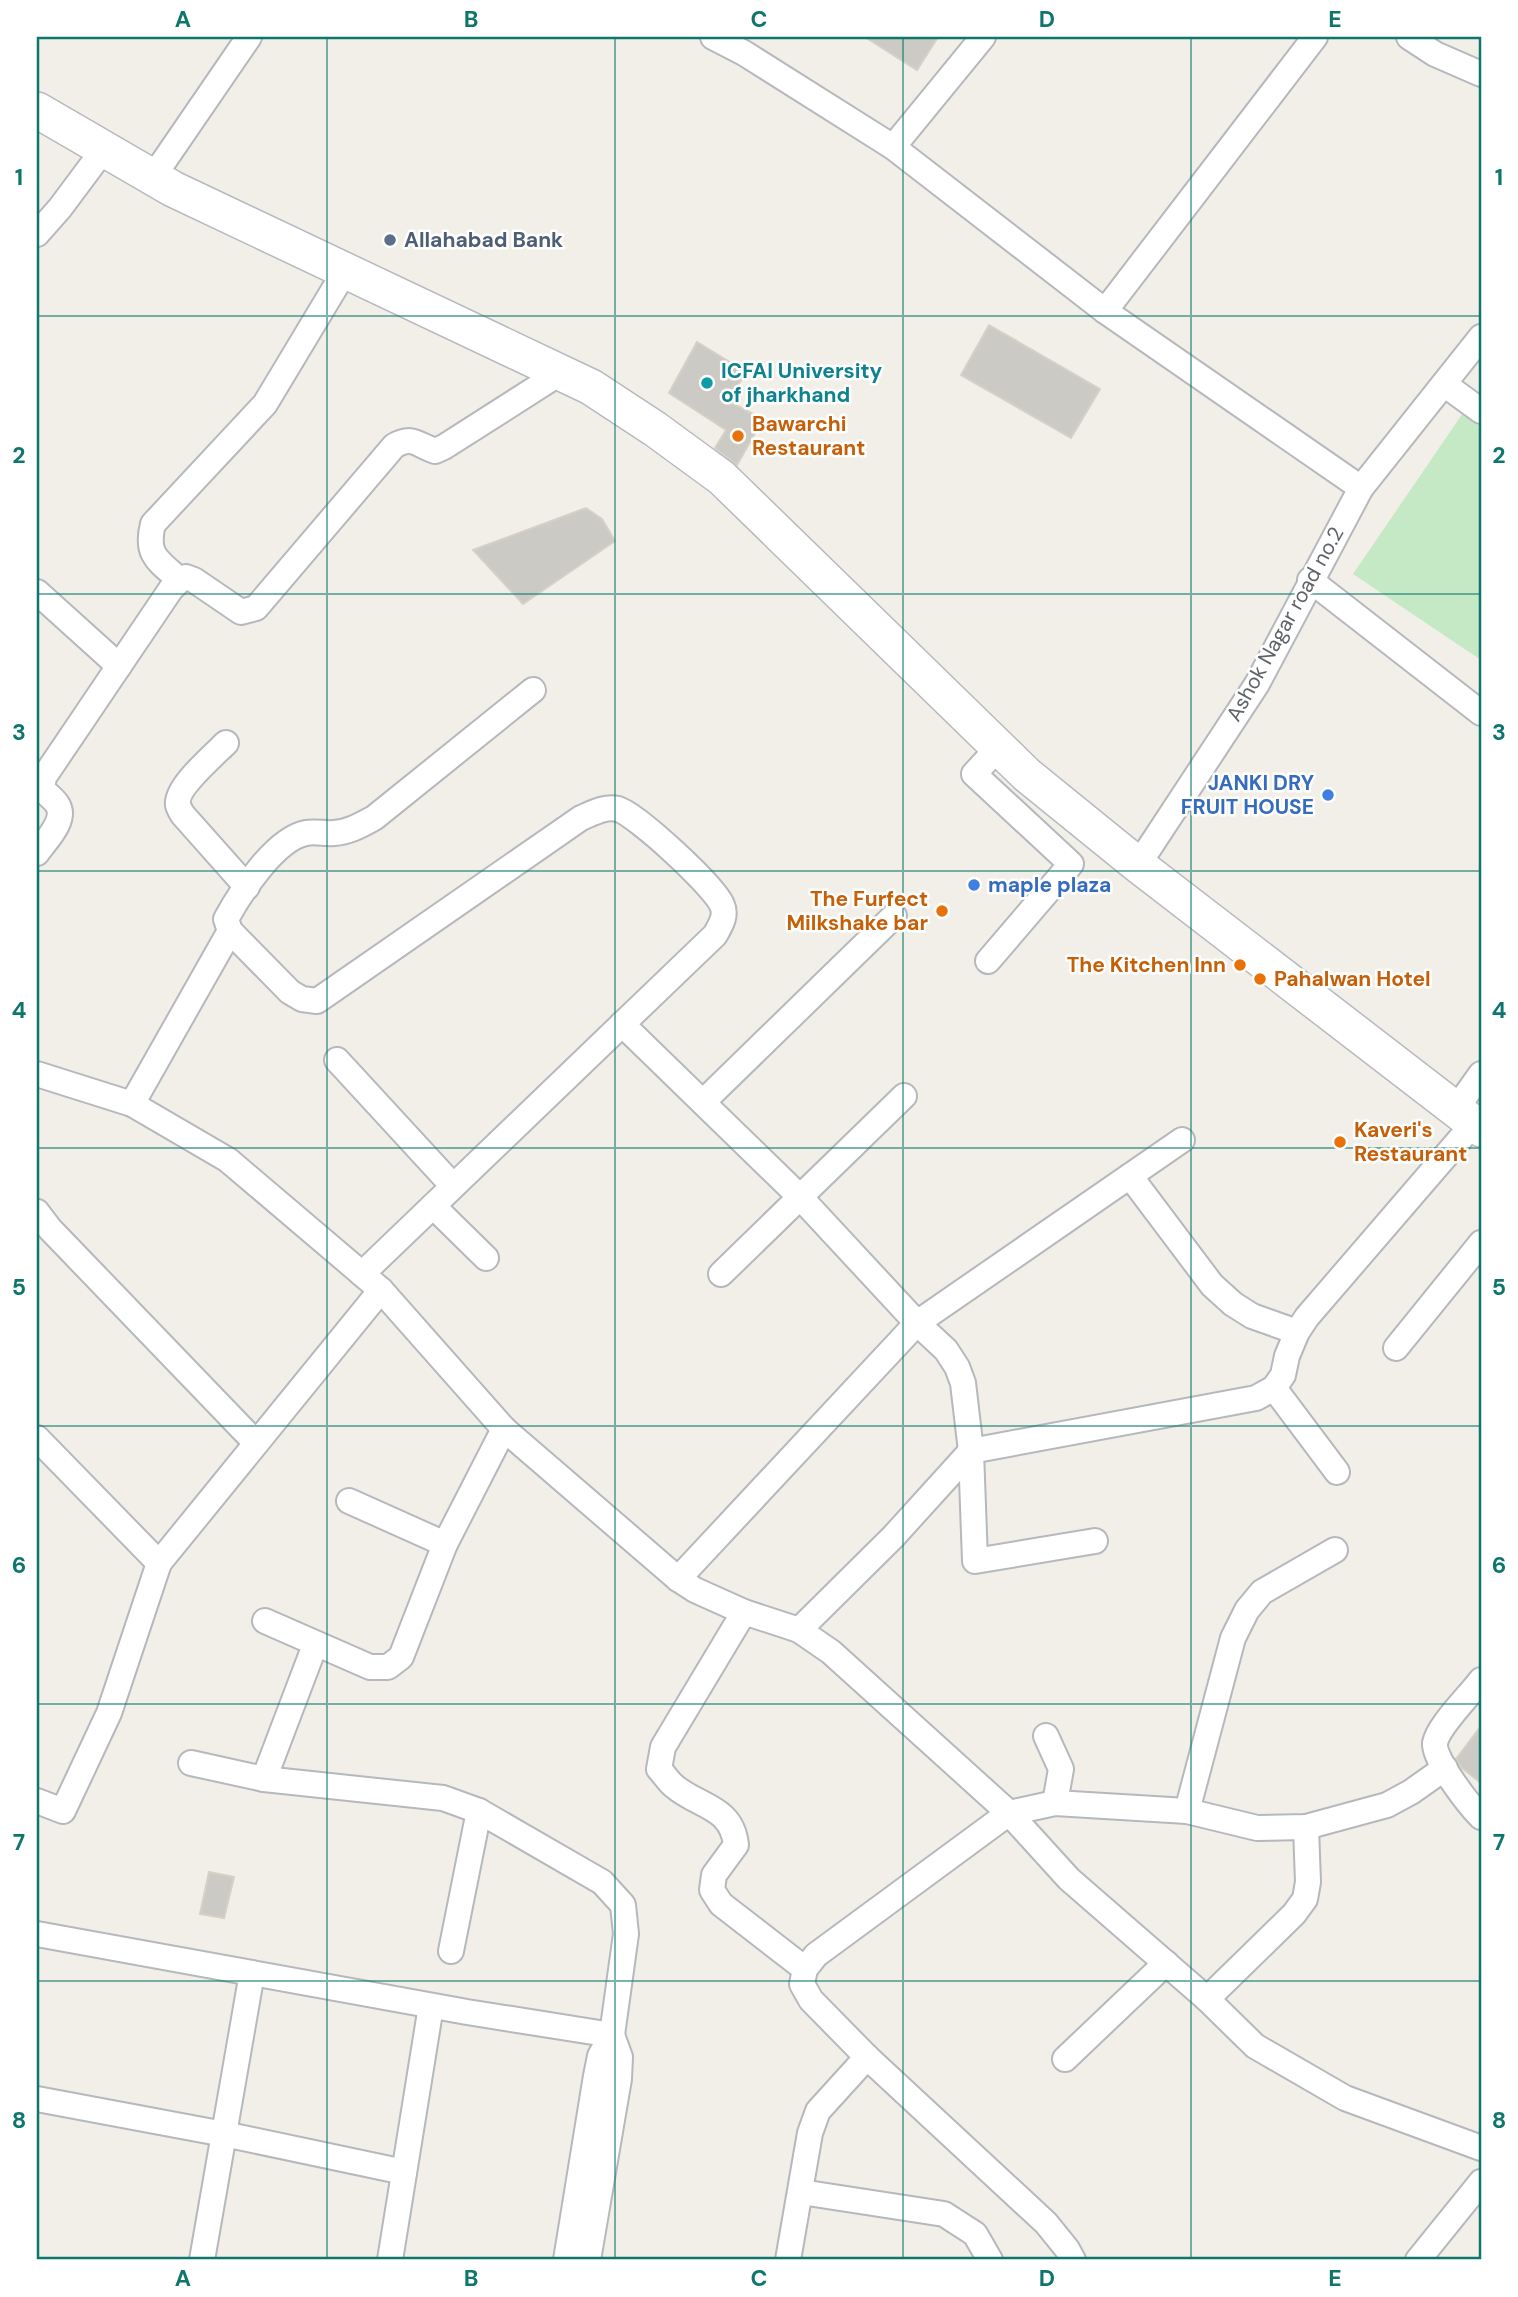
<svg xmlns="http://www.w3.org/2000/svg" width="1518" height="2297" viewBox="0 0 1518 2297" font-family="'DM Sans',sans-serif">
	<rect width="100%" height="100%" fill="#f1efe8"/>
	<path fill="#c5e8c5" d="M 1463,413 L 1481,426 L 1481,660 L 1353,574 Z"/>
	<g fill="#cccac5" stroke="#d6d1c6" stroke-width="2">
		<path d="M 865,37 L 938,37 L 917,70 Z"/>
		<path d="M 989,325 L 1100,389 L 1071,438 L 961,375 Z"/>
		<path d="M 697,342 L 746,372 L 728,401 L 763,419 L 737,465 L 715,448 L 726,430 L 669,393 Z"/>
		<path d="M 586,508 L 602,519 L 615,541 L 523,604 L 473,550 Z"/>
		<path d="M 1481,1726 L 1481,1783 L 1462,1768 L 1456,1759 Z"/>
		<path d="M 209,1872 L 234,1877 L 224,1918 L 200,1914 Z"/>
	</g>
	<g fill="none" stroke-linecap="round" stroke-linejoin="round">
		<g stroke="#b5b8bc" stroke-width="28">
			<g id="street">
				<path d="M 713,37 L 744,53 L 893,147 L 1105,311 L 1361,488"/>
				<path d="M 1409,37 L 1435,54 L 1481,74"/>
				<path d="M 893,147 L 983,37"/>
				<path d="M 153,177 L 249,37"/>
				<path d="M 37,234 L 60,208 L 104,149"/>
				<path d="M 1105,311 L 1315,37"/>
				<path d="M 1444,384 L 1481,411"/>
				<path d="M 180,580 C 158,561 145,555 153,524 L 265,404 L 345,271"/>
				<path d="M 1310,580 L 1481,713"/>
				<path d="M 37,592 L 119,666"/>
				<path d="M 226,743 C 214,755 175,788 178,805 C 179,809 181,812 183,815 L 247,887"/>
				<path d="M 37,853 C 45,841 68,820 57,804 C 53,798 46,794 42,788 L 44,777 L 171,589 L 180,580 L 186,577 L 194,580 L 241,612 L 256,608 L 394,446 C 413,435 417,445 435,451 L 444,447 L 560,373"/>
				<path d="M 1138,865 L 1257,684 L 1361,488 L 1481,337"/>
				<path d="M 988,961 L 1071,864 L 974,774 L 999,747"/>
				<path d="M 622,1024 L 800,1197 L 917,1323 L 946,1350 L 957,1367 L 963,1383 L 971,1451 L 975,1561 L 1095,1541"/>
				<path d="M 337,1060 L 453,1186"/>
				<path d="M 37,1074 L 132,1104 L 228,1160 L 381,1290 L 504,1429 L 678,1579 L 695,1590 L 744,1612 L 799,1630 L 831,1652 L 1009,1813 L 1069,1879 L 1207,1999 L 1255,2046 L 1345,2098 L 1481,2148"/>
				<path d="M 703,1102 L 894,916"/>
				<path d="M 132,1104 L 230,931"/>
				<path d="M 1456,1109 L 1481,1074"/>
				<path d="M 1130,1176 L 1212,1285 L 1233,1304 L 1252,1316 L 1297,1332"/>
				<path d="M 433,1206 L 486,1258"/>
				<path d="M 37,1212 L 50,1229 L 256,1443"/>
				<path d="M 362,1274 L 715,935 C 720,926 727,916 722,905 C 714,886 637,815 618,809 C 605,806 593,813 581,818 L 317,1001 L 302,999 L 290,992 L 230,931 L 226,919 C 241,892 275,839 306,833 C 315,831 325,834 334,833 C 349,832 361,825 374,818 L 533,690"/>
				<path d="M 721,1274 L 904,1096"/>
				<path d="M 1396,1348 L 1481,1243"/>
				<path d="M 1274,1388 L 1337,1472"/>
				<path d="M 37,1438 L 159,1563"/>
				<path d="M 349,1501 L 445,1544"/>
				<path d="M 678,1579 L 917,1323 L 1182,1140"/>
				<path d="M 744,1612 L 663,1747 L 659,1769 C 664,1774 668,1781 674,1786 C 698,1807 732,1806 736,1845 L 714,1875 L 712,1890 L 721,1904 L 805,1969"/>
				<path d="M 265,1621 L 370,1667 L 388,1667 L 401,1657 L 445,1544 L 504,1429"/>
				<path d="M 799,1630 L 893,1537 L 971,1451 L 1256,1398 L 1274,1388 L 1283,1375 L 1287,1356 L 1297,1332 L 1307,1317 L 1474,1123"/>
				<path d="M 1481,1680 C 1470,1695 1438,1726 1435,1743 C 1433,1759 1469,1805 1481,1817"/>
				<path d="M 1046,1736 L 1061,1769 L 1055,1803"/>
				<path d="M 191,1763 L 264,1779 L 443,1798 L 479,1811 L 602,1882 L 623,1905 L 626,1934 L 612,2035 L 600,2056 L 596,2076 L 566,2260"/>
				<path d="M 264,1779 L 315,1645"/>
				<path d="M 37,1801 L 63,1811 L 109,1713 L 159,1563 L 381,1290"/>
				<path d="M 1187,1811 L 1233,1638 L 1247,1610 L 1262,1592 L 1335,1550"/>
				<path d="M 37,1934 L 467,2012 L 612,2035"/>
				<path d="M 451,1951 L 479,1811"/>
				<path d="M 1207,1999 L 1294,1914 L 1305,1899 L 1308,1882 L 1306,1827"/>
				<path d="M 1065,2059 L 1166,1963"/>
				<path d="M 37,2099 L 224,2134 L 404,2172"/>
				<path d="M 801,2192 L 944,2214 L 975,2234 L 990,2260"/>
				<path d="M 202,2260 L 252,1973"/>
				<path d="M 390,2260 L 431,2006"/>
				<path d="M 588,2260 L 619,2079 L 620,2057 L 612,2035"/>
				<path d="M 788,2260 L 810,2133 L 818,2111 L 867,2057"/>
				<path d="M 1073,2260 L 1067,2249 L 1046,2223 L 867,2057 L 811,2000 L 802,1984 L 805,1969 L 816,1955 L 1009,1813 L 1055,1803 L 1187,1811 L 1257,1828 L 1306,1827 L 1387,1805 L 1411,1792 L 1445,1768"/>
				<path d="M 1418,2260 L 1481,2182"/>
			</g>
		</g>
		<g stroke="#b6babf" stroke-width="38">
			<path id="secondary" d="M 37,110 L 173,189 L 591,387 L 655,429 L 722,478 L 1027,775 L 1138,865 L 1481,1129"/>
		</g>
		<use href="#street" stroke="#fff" stroke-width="24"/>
		<use href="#secondary" stroke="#fff" stroke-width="35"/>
	</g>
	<path fill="none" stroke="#0f766e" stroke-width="2" stroke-opacity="0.55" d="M 327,37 L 327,2260M 615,37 L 615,2260M 903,37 L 903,2260M 1191,37 L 1191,2260M 37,316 L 1481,316M 37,594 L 1481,594M 37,871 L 1481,871M 37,1148 L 1481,1148M 37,1426 L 1481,1426M 37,1704 L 1481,1704M 37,1981 L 1481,1981"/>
	<circle fill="#5c6f8a" stroke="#fff" stroke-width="2.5" cx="390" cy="240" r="7"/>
	<circle fill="#0f9aa8" stroke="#fff" stroke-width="2.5" cx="707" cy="383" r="7"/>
	<g fill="#e8710a" stroke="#fff" stroke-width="2.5">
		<circle cx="738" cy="436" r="7"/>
		<circle cx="942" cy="911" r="7"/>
		<circle cx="1240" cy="965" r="7"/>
		<circle cx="1260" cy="979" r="7"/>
		<circle cx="1340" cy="1142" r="7"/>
	</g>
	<g fill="#3f7fe0" stroke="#fff" stroke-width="2.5">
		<circle cx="1328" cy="795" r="7"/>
		<circle cx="974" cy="885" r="7"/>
	</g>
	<g text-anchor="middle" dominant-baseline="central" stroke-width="5" stroke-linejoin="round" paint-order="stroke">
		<g font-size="21" font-weight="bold" fill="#4e5e75" stroke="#fff" text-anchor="start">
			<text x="404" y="240">Allahabad Bank</text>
		</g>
		<g font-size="21" font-weight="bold" fill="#0d838f" stroke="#fff" text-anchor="start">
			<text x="721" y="371">ICFAI University<tspan x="721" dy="24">of jharkhand</tspan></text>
		</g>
		<g font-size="21" font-weight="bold" fill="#c56008" stroke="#fff" text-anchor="start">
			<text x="752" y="424">Bawarchi<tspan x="752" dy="24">Restaurant</tspan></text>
			<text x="928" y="899" text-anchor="end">The Furfect<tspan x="928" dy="24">Milkshake bar</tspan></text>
			<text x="1226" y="965" text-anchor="end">The Kitchen Inn</text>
			<text x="1274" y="979">Pahalwan Hotel</text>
			<text x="1354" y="1130">Kaveri's<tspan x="1354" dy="24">Restaurant</tspan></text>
		</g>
		<g font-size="21" fill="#5f6368" stroke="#fff">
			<text transform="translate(1285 624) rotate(-61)">Ashok Nagar road no.2</text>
		</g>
		<g font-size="21" font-weight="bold" fill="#366cbe" stroke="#fff" text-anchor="end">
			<text x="1314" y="783">JANKI DRY<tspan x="1314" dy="24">FRUIT HOUSE</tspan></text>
			<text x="988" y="885" text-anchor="start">maple plaza</text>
		</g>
	</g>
	<rect width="1518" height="2297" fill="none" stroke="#ffffff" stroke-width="77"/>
	<rect x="38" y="38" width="1442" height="2220" fill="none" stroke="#0f766e" stroke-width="2.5"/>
	<g font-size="23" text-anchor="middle" font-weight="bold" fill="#0f766e">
		<text x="183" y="27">A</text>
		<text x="471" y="27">B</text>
		<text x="759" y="27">C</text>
		<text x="1047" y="27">D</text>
		<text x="1335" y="27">E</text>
		<text x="19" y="185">1</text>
		<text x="1499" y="185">1</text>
		<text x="19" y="463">2</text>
		<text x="1499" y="463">2</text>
		<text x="19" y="740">3</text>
		<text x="1499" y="740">3</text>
		<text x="19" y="1018">4</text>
		<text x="1499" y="1018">4</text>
		<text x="19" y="1295">5</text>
		<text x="1499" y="1295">5</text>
		<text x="19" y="1573">6</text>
		<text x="1499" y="1573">6</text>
		<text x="19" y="1850">7</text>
		<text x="1499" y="1850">7</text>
		<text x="19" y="2128">8</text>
		<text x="1499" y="2128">8</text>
		<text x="183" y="2286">A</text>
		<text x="471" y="2286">B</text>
		<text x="759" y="2286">C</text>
		<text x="1047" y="2286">D</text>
		<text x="1335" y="2286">E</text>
	</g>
</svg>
